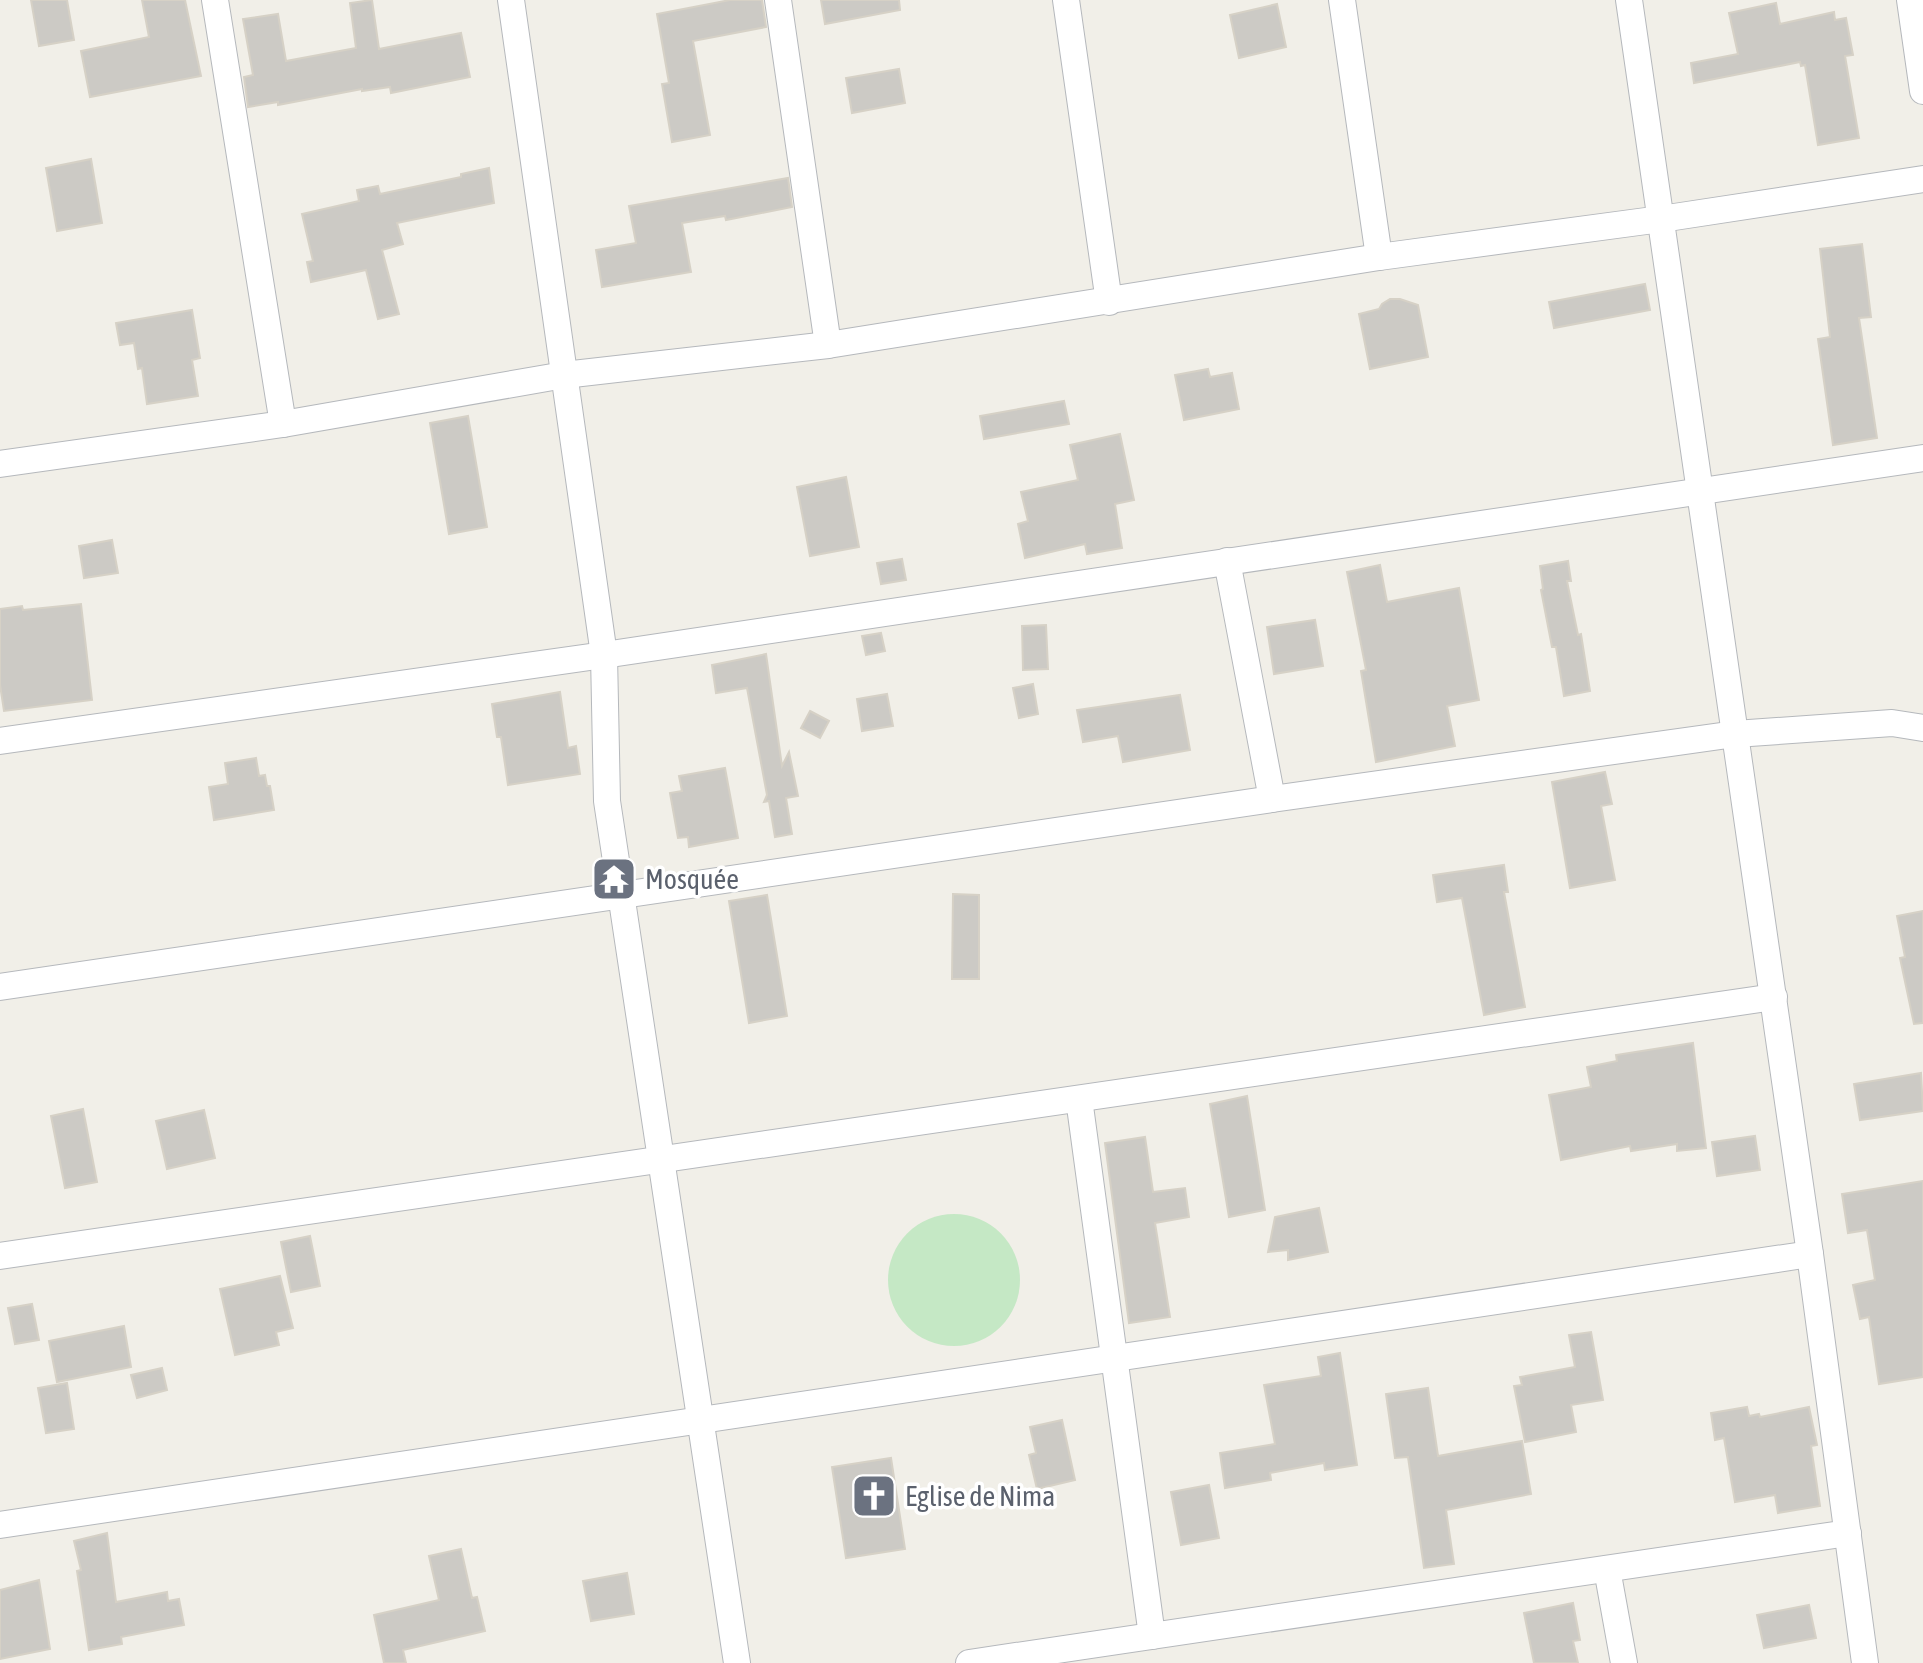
<svg xmlns="http://www.w3.org/2000/svg" width="1923" height="1663" viewBox="0 0 1923 1663" font-family="'Asap Condensed',sans-serif">
	<rect width="100%" height="100%" fill="#f1efe8"/>
	<circle fill="#c5e8c5" cx="954" cy="1280" r="66"/>
	<g fill="#cccac5" stroke="#d6d1c6" stroke-width="2">
		<path d="M 31,0 L 67,0 L 74,40 L 39,46 Z"/>
		<path d="M 142,0 L 185,0 L 201,76 L 90,97 L 81,51 L 149,37 Z"/>
		<path d="M 372,0 L 379,49 L 461,33 L 470,77 L 391,93 L 390,87 L 362,91 L 362,89 L 278,105 L 278,102 L 248,107 L 244,77 L 253,75 L 243,19 L 278,14 L 286,61 L 356,48 L 350,3 Z"/>
		<path d="M 730,0 L 762,0 L 766,27 L 693,41 L 710,135 L 672,142 L 662,84 L 669,83 L 657,14 Z"/>
		<path d="M 821,0 L 899,0 L 900,10 L 825,24 Z"/>
		<path d="M 1776,3 L 1780,24 L 1834,12 L 1835,20 L 1846,18 L 1853,55 L 1845,56 L 1859,138 L 1818,145 L 1805,65 L 1801,66 L 1800,62 L 1694,83 L 1691,63 L 1738,54 L 1729,13 Z"/>
		<path d="M 1277,4 L 1286,47 L 1239,58 L 1230,15 Z"/>
		<path d="M 899,69 L 905,103 L 852,113 L 846,78 Z"/>
		<path d="M 91,159 L 102,223 L 57,231 L 46,168 Z"/>
		<path d="M 489,168 L 494,203 L 397,223 L 403,244 L 382,250 L 399,314 L 378,319 L 366,270 L 311,282 L 307,262 L 313,261 L 302,214 L 359,201 L 357,190 L 378,186 L 380,194 L 461,177 L 461,174 Z"/>
		<path d="M 788,178 L 792,207 L 726,220 L 725,216 L 682,223 L 691,272 L 602,287 L 596,250 L 636,243 L 629,206 Z"/>
		<path d="M 1862,244 L 1871,317 L 1859,318 L 1877,438 L 1833,445 L 1818,339 L 1830,337 L 1820,249 Z"/>
		<path d="M 1645,284 L 1650,310 L 1554,328 L 1549,302 Z"/>
		<path d="M 1390,299 L 1400,299 L 1418,305 L 1428,357 L 1370,369 L 1359,314 L 1379,309 L 1382,304 Z"/>
		<path d="M 192,310 L 200,358 L 192,360 L 198,396 L 147,404 L 142,368 L 138,369 L 134,343 L 120,345 L 116,323 Z"/>
		<path d="M 1208,369 L 1210,377 L 1232,373 L 1239,409 L 1184,420 L 1175,375 Z"/>
		<path d="M 1064,401 L 1069,424 L 984,439 L 980,416 Z"/>
		<path d="M 468,416 L 487,527 L 449,534 L 430,423 Z"/>
		<path d="M 1120,434 L 1134,500 L 1115,504 L 1122,548 L 1087,554 L 1085,544 L 1025,558 L 1018,524 L 1028,521 L 1021,492 L 1078,480 L 1070,445 Z"/>
		<path d="M 846,477 L 859,547 L 810,556 L 797,487 Z"/>
		<path d="M 112,540 L 118,573 L 84,578 L 79,546 Z"/>
		<path d="M 902,559 L 906,580 L 881,584 L 877,563 Z"/>
		<path d="M 1568,561 L 1571,581 L 1567,581 L 1578,635 L 1581,634 L 1590,691 L 1564,696 L 1556,647 L 1552,647 L 1541,590 L 1543,589 L 1540,566 Z"/>
		<path d="M 1380,565 L 1387,602 L 1459,588 L 1479,700 L 1447,706 L 1455,746 L 1376,762 L 1361,671 L 1366,670 L 1347,572 Z"/>
		<path d="M 81,604 L 92,700 L 4,711 L 0,685 L 0,609 L 22,606 L 23,610 Z"/>
		<path d="M 1315,620 L 1323,666 L 1274,674 L 1267,627 Z"/>
		<path d="M 1046,625 L 1048,669 L 1023,670 L 1022,626 Z"/>
		<path d="M 881,633 L 885,651 L 866,655 L 862,636 Z"/>
		<path d="M 766,654 L 782,766 L 789,752 L 798,796 L 786,798 L 792,834 L 775,837 L 769,801 L 764,802 L 767,795 L 747,688 L 716,693 L 712,665 Z"/>
		<path d="M 1033,684 L 1038,714 L 1019,718 L 1013,688 Z"/>
		<path d="M 560,692 L 568,748 L 576,746 L 580,774 L 508,785 L 501,737 L 497,737 L 492,704 Z"/>
		<path d="M 887,694 L 893,726 L 862,731 L 857,699 Z"/>
		<path d="M 1180,695 L 1190,750 L 1123,762 L 1118,736 L 1083,742 L 1077,710 Z"/>
		<path d="M 810,711 L 829,721 L 820,738 L 801,728 Z"/>
		<path d="M 256,758 L 259,776 L 265,775 L 267,786 L 270,786 L 274,810 L 214,820 L 209,787 L 228,784 L 225,763 Z"/>
		<path d="M 725,768 L 738,838 L 689,847 L 688,837 L 678,838 L 670,793 L 682,791 L 679,776 Z"/>
		<path d="M 1605,772 L 1612,804 L 1601,806 L 1615,880 L 1570,888 L 1552,782 Z"/>
		<path d="M 1504,865 L 1508,892 L 1504,892 L 1525,1007 L 1484,1015 L 1462,898 L 1437,902 L 1433,875 Z"/>
		<path d="M 953,894 L 979,895 L 979,979 L 952,979 Z"/>
		<path d="M 767,895 L 787,1016 L 749,1023 L 729,901 Z"/>
		<path d="M 1923,911 L 1923,1023 L 1914,1024 L 1900,958 L 1905,957 L 1897,916 Z"/>
		<path d="M 1693,1043 L 1706,1148 L 1677,1151 L 1677,1144 L 1631,1151 L 1630,1146 L 1561,1160 L 1549,1095 L 1591,1087 L 1587,1067 L 1617,1061 L 1616,1055 Z"/>
		<path d="M 1921,1073 L 1923,1111 L 1860,1120 L 1854,1084 Z"/>
		<path d="M 1247,1096 L 1265,1210 L 1229,1217 L 1210,1104 Z"/>
		<path d="M 83,1109 L 97,1182 L 65,1188 L 51,1116 Z"/>
		<path d="M 204,1110 L 215,1158 L 167,1169 L 156,1121 Z"/>
		<path d="M 1755,1136 L 1760,1170 L 1717,1176 L 1712,1142 Z"/>
		<path d="M 1145,1137 L 1153,1192 L 1185,1188 L 1189,1217 L 1155,1223 L 1170,1317 L 1129,1323 L 1105,1143 Z"/>
		<path d="M 1923,1181 L 1923,1377 L 1879,1384 L 1869,1317 L 1860,1319 L 1853,1285 L 1875,1280 L 1867,1230 L 1848,1233 L 1842,1194 Z"/>
		<path d="M 1319,1208 L 1328,1252 L 1288,1260 L 1288,1250 L 1268,1252 L 1275,1217 Z"/>
		<path d="M 310,1236 L 320,1286 L 291,1292 L 281,1242 Z"/>
		<path d="M 280,1276 L 293,1328 L 276,1332 L 279,1345 L 235,1355 L 220,1289 Z"/>
		<path d="M 32,1304 L 39,1340 L 15,1344 L 8,1308 Z"/>
		<path d="M 124,1326 L 131,1367 L 57,1382 L 49,1341 Z"/>
		<path d="M 1591,1332 L 1603,1400 L 1571,1405 L 1576,1432 L 1525,1442 L 1514,1386 L 1522,1385 L 1520,1377 L 1575,1367 L 1569,1335 Z"/>
		<path d="M 1340,1353 L 1357,1465 L 1325,1470 L 1324,1463 L 1270,1473 L 1271,1480 L 1225,1488 L 1220,1453 L 1275,1444 L 1264,1385 L 1321,1376 L 1318,1357 Z"/>
		<path d="M 162,1368 L 167,1390 L 137,1398 L 131,1375 Z"/>
		<path d="M 67,1383 L 74,1429 L 46,1433 L 38,1388 Z"/>
		<path d="M 1428,1388 L 1438,1456 L 1522,1441 L 1531,1494 L 1446,1510 L 1454,1564 L 1424,1568 L 1408,1457 L 1395,1458 L 1386,1394 Z"/>
		<path d="M 1747,1407 L 1749,1416 L 1759,1414 L 1760,1417 L 1809,1407 L 1817,1445 L 1811,1446 L 1820,1506 L 1778,1513 L 1775,1495 L 1735,1502 L 1724,1438 L 1715,1440 L 1711,1413 Z"/>
		<path d="M 1062,1420 L 1075,1480 L 1037,1489 L 1029,1455 L 1036,1453 L 1030,1427 Z"/>
		<path d="M 891,1458 L 905,1549 L 846,1558 L 832,1467 Z"/>
		<path d="M 1209,1485 L 1219,1538 L 1181,1545 L 1171,1492 Z"/>
		<path d="M 107,1533 L 116,1602 L 167,1592 L 168,1601 L 179,1599 L 184,1625 L 121,1637 L 122,1644 L 89,1650 L 77,1571 L 81,1570 L 74,1541 Z"/>
		<path d="M 461,1549 L 472,1598 L 477,1597 L 485,1631 L 403,1650 L 406,1663 L 384,1663 L 374,1615 L 439,1600 L 429,1556 Z"/>
		<path d="M 627,1573 L 634,1614 L 591,1621 L 583,1581 Z"/>
		<path d="M 39,1580 L 50,1649 L 0,1659 L 0,1590 Z"/>
		<path d="M 1573,1603 L 1580,1640 L 1573,1641 L 1578,1663 L 1534,1663 L 1524,1613 Z"/>
		<path d="M 1809,1605 L 1816,1638 L 1764,1648 L 1757,1615 Z"/>
	</g>
	<g fill="none" stroke-linecap="round" stroke-linejoin="round">
		<g stroke="#b5b8bc" stroke-width="28">
			<g id="minor">
				<path d="M 215,0 L 283,424"/>
				<path d="M 511,0 L 604,655 L 607,801 L 737,1663"/>
				<path d="M 778,0 L 828,345"/>
				<path d="M 1066,0 L 1109,302"/>
				<path d="M 1342,0 L 1379,257"/>
				<path d="M 1629,0 L 1810,1254 L 1865,1663"/>
				<path d="M 1910,0 L 1923,91"/>
				<path d="M 0,464 L 283,424 L 564,375 L 828,345 L 1379,257 L 1661,219 L 1923,179"/>
				<path d="M 1227,561 L 1272,799"/>
				<path d="M 0,741 L 604,655 L 1923,458"/>
				<path d="M 0,987 L 1272,799 L 1735,734 L 1892,723 L 1923,728"/>
				<path d="M 1079,1099 L 1152,1636"/>
				<path d="M 0,1256 L 1774,997"/>
				<path d="M 0,1525 L 1810,1254"/>
				<path d="M 1607,1569 L 1624,1663"/>
				<path d="M 969,1663 L 1848,1533"/>
			</g>
		</g>
		<use href="#minor" stroke="#fff" stroke-width="26"/>
	</g>
	<defs>
		<g id="temple-square" transform="scale(2.3)"><rect x="-9" y="-9" width="18" height="18" rx="4" fill="#6b7280" stroke="#fff"/><path d="M0-6L5-2H3V0L6.5 2.5H4V6H1.5V3h-3V6H-4V2.5H-6.5L-3 0V-2H-5Z" fill="#fff"/></g>
		<g id="church-square" transform="scale(2.3)"><rect x="-9" y="-9" width="18" height="18" rx="4" fill="#6b7280" stroke="#fff"/><path d="M-1.2-6h2.4v3.5h3.3v2.4h-3.3V6h-2.4V-.1h-3.3v-2.4h3.3Z" fill="#fff"/></g>
	</defs>
	<g fill-rule="evenodd">
		<use href="#temple-square" x="614" y="879"/>
		<use href="#church-square" x="874" y="1496"/>
	</g>
	<g text-anchor="middle" dominant-baseline="central" stroke-width="7" stroke-linejoin="round" paint-order="stroke">
		<g font-size="28" fill="#5b616d" stroke="#fff" text-anchor="start">
			<text x="645" y="879">Mosquée</text>
			<text x="905" y="1496">Eglise de Nima</text>
		</g>
	</g>
</svg>
